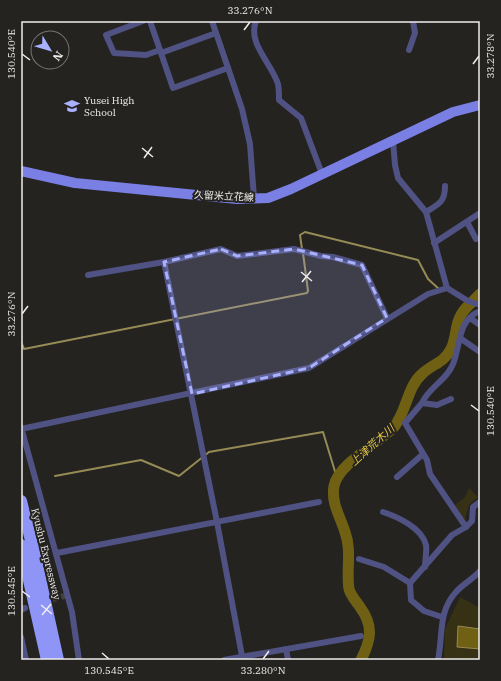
<svg xmlns="http://www.w3.org/2000/svg" width="501" height="681" viewBox="0 0 501 681" font-family="'IBM Plex Serif','Noto Sans JP',serif">
	<rect width="100%" height="100%" fill="#242320"/>
	<g fill="#363014">
		<path d="M 469,488 L 478,497 L 469,505 L 464,522 L 455,505 L 465,497 Z"/>
		<path d="M 460,597 L 480,608 L 480,660 L 444,660 L 445,629 Z"/>
	</g>
	<path fill="#706014" stroke="#968b55" d="M 458,626 L 480,629 L 480,649 L 457,647 Z"/>
	<g fill="none" stroke-linecap="round" stroke-linejoin="round">
		<g stroke="#968b55" stroke-width="2">
			<path d="M 302,249 L 300,235 L 305,232 L 418,260 L 428,279 L 439,289"/>
			<path d="M 21,342 L 24,349 L 307,293 L 308,291 L 303,253"/>
			<path d="M 55,476 L 141,460 L 179,476 L 209,452 L 323,432 L 337,478"/>
		</g>
		<path stroke="#706014" stroke-width="11" d="M 361,660 C 371,640 374,626 360,607 C 356,601 351,596 349,589 C 346,570 352,551 345,532 C 340,516 331,503 334,486 C 338,464 379,443 394,427 C 407,411 407,387 422,374 C 432,364 444,363 451,349 C 456,339 455,329 459,319 C 463,308 472,303 480,294"/>
		<path stroke="#42413f" stroke-width="6" stroke-dasharray="6 3" stroke-linecap="butt" d="M 44,602 L 67,595"/>
		<g stroke="#4f5283" stroke-width="6">
			<path d="M 143,21 L 106,35 L 114,53 L 146,55 L 160,50"/>
			<path d="M 150,21 L 173,88 L 228,68"/>
			<path d="M 212,21 L 242,109 L 250,144 L 254,198"/>
			<path d="M 256,21 C 247,43 272,64 278,84 C 279,89 279,95 279,100 L 301,118 L 322,174"/>
			<path d="M 409,50 L 415,33 L 413,21"/>
			<path d="M 161,53 L 216,33"/>
			<path d="M 393,141 L 395,165 L 398,178 L 426,212 L 447,288 L 468,301 L 480,305"/>
			<path d="M 426,212 C 439,204 445,202 445,186"/>
			<path d="M 467,222 L 476,239"/>
			<path d="M 434,243 L 480,213"/>
			<path d="M 164,262 L 217,522 L 242,656"/>
			<path d="M 88,275 L 164,262 L 221,249 L 237,256 L 294,249 L 321,256 L 333,257 L 362,265 L 387,318"/>
			<path d="M 470,318 L 480,325"/>
			<path d="M 460,338 L 480,352"/>
			<path d="M 451,399 L 437,405 L 422,403 L 405,423 L 427,460 L 430,474 L 466,527"/>
			<path d="M 422,403 C 429,387 447,380 453,364 C 461,345 457,320 480,311"/>
			<path d="M 21,427 L 72,612 L 79,660"/>
			<path d="M 21,429 L 309,368 L 428,294 L 447,288"/>
			<path d="M 397,477 L 423,454"/>
			<path d="M 383,512 C 398,517 422,528 426,545 C 427,551 425,560 425,567"/>
			<path d="M 57,553 L 319,502"/>
			<path d="M 359,559 L 384,567 L 410,583"/>
			<path d="M 21,610 L 25,608"/>
			<path d="M 442,617 L 424,611 L 411,600 L 410,583 L 452,535 L 466,527 L 472,521 L 473,507 L 480,502"/>
			<path d="M 21,637 L 26,660"/>
			<path d="M 286,649 L 288,660"/>
			<path d="M 224,660 L 361,636"/>
			<path d="M 438,660 C 443,636 438,611 456,592 C 463,584 473,579 480,571"/>
		</g>
		<path stroke="#7a7fe4" stroke-width="10" d="M 21,171 L 75,183 L 237,199 L 268,198 L 291,189 L 453,112 L 480,105"/>
		<g stroke="#8f95f6" stroke-width="12">
			<path d="M 21,501 L 35,556 L 58,660"/>
			<path d="M 21,545 L 47,660"/>
		</g>
	</g>
	<path fill="#a9b0fc" fill-opacity="0.2" stroke="#a9b0fc" stroke-width="3" stroke-dasharray="8 5" stroke-linejoin="round" d="M 221,249 L 237,256 L 294,249 L 362,265 L 387,318 L 309,368 L 192,394 L 164,262 Z"/>
	<path fill="none" stroke="#efeeec" stroke-width="1.5" d="M 244,30 L 250,22M 22,54 L 30,60M 473,64 L 479,56M 142,148 L 153,157M 144,158 L 152,147M 301,272 L 312,281M 302,282 L 311,271M 22,314 L 28,306M 471,405 L 479,411M 22,591 L 30,597M 41,605 L 52,614M 42,615 L 51,604M 102,653 L 109,659M 263,659 L 269,651"/>
	<defs>
		<g id="school-bare" transform="scale(1.2)"><path d="M0-5L7-2L0 1L-7-2ZM-4 1L0 2.5L4 1V4Q0 6-4 4Z" fill="#a9b0fc" stroke="#242320" stroke-width="2.5" paint-order="stroke"/></g>
	</defs>
	<g fill-rule="evenodd">
		<use href="#school-bare" x="72" y="106"/>
	</g>
	<g text-anchor="middle" dominant-baseline="central" stroke-width="4" stroke-linejoin="round" paint-order="stroke">
		<g font-size="10" fill="#efeeec" stroke="#242320" text-anchor="start">
			<text x="84" y="100">Yusei High<tspan x="84" dy="12">School</tspan></text>
		</g>
		<g font-size="10" fill="#efeeec" stroke="#242320">
			<text transform="translate(224 196) rotate(3)">久留米立花線</text>
			<text transform="translate(46 554) rotate(76)">Kyushu Expressway</text>
		</g>
		<g font-size="11" font-style="italic" fill="#e2c645" stroke="#242320">
			<text transform="translate(372 445) rotate(-42)">上津荒木川</text>
		</g>
	</g>
	<rect width="501" height="681" fill="none" stroke="#242320" stroke-width="44"/>
	<g transform="translate(50 50) rotate(128)"><circle r="19" fill="#242320" stroke="#757472"/>
	<path d="M0-3L7 15L0 10L-7 15Z" fill="#a9b0fc"/>
	<text y="-6" font-size="11" font-weight="bold" text-anchor="middle" fill="#efeeec">N</text>
	</g>
	<rect x="22" y="22" width="457" height="637" fill="none" stroke="#efeeec" stroke-width="1.5"/>
	<g font-size="10" text-anchor="middle" fill="#efeeec">
		<text x="250" y="14">33.276°N</text>
		<text transform="translate(11 54) rotate(-90)" y="4">130.540°E</text>
		<text transform="translate(490 56) rotate(-90)" y="4">33.278°N</text>
		<text transform="translate(11 314) rotate(-90)" y="4">33.276°N</text>
		<text transform="translate(490 411) rotate(-90)" y="4">130.540°E</text>
		<text transform="translate(11 591) rotate(-90)" y="4">130.545°E</text>
		<text x="109" y="674">130.545°E</text>
		<text x="263" y="674">33.280°N</text>
	</g>
</svg>
